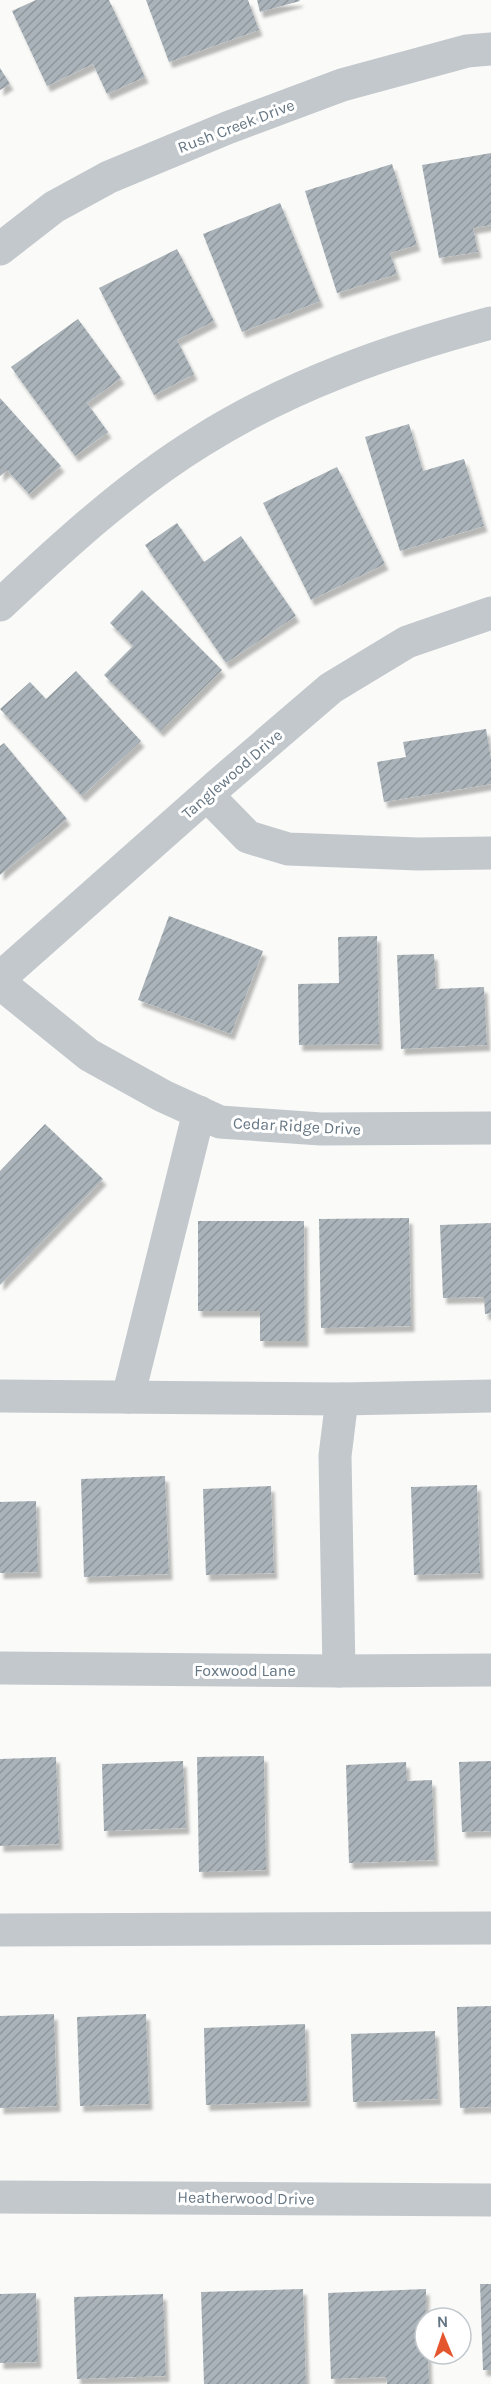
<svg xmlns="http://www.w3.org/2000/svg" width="491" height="2384" viewBox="0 0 491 2384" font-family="Karla,sans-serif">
	<defs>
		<pattern id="building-hatch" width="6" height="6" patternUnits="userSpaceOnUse" patternTransform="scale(1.5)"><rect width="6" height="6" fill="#aab3b9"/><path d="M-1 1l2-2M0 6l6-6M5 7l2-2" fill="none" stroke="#8e969c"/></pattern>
		<filter id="shadow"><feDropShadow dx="3.5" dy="6" stdDeviation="1.5" flood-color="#0004"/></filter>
	</defs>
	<rect width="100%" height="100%" fill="#fafaf8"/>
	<g fill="url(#building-hatch)" filter="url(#shadow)">
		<path d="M 36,0 L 109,0 L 145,77 L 107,94 L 93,64 L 47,86 L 12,11 Z"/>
		<path d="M 146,0 L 248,0 L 259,30 L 169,62 Z"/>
		<path d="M 257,0 L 299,0 L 300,1 L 260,12 Z"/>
		<path d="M 0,68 L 10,84 L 0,90 Z"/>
		<path d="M 491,153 L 491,225 L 473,228 L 478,252 L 439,258 L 422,165 Z"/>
		<path d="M 392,164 L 417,245 L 390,253 L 397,274 L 337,293 L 305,191 Z"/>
		<path d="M 280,203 L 320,301 L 242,332 L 203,234 Z"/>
		<path d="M 177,249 L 214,321 L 177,340 L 194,374 L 154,395 L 99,288 Z"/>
		<path d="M 78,319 L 121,378 L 87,403 L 108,432 L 75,456 L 11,367 Z"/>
		<path d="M 0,398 L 61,466 L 29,494 L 7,470 L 0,476 Z"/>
		<path d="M 409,424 L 423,471 L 464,459 L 484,526 L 400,551 L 365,437 Z"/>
		<path d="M 337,467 L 385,564 L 311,600 L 263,503 Z"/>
		<path d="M 177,523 L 204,562 L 241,536 L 296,616 L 226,663 L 145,545 Z"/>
		<path d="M 142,590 L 222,670 L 160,731 L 104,675 L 133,646 L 110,623 Z"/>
		<path d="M 76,671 L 141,741 L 82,796 L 0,709 L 30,682 L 46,699 Z"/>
		<path d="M 486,729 L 491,759 L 491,784 L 384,802 L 377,762 L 406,757 L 403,742 Z"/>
		<path d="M 4,743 L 67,819 L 0,875 L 0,746 Z"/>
		<path d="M 169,916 L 263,951 L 231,1034 L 138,1000 Z"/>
		<path d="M 377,936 L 379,1044 L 299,1045 L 298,984 L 339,983 L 338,937 Z"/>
		<path d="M 434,954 L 436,989 L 484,987 L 487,1045 L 401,1049 L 397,955 Z"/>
		<path d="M 45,1124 L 103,1179 L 0,1285 L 0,1171 Z"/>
		<path d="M 409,1218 L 411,1326 L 321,1328 L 319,1219 Z"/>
		<path d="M 198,1221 L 304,1221 L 305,1341 L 260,1341 L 260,1311 L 198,1311 Z"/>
		<path d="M 491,1223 L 491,1313 L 485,1314 L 484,1297 L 443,1298 L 440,1225 Z"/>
		<path d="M 165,1476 L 169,1574 L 84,1577 L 81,1479 Z"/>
		<path d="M 477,1485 L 480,1573 L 414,1575 L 411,1487 Z"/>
		<path d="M 271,1486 L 274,1573 L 206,1575 L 203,1489 Z"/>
		<path d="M 36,1501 L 38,1572 L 0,1573 L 0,1502 Z"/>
		<path d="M 264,1756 L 266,1870 L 199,1872 L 197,1757 Z"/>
		<path d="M 56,1757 L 59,1844 L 0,1846 L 0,1759 Z"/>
		<path d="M 183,1761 L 186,1828 L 104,1831 L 102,1764 Z"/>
		<path d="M 491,1761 L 491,1831 L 462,1832 L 459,1762 Z"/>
		<path d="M 406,1762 L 407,1781 L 432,1780 L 435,1860 L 349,1863 L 346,1765 Z"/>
		<path d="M 491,2006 L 491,2107 L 460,2108 L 457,2007 Z"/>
		<path d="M 54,2014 L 57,2106 L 0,2108 L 0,2016 Z"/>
		<path d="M 146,2014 L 149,2104 L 80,2106 L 77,2017 Z"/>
		<path d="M 305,2024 L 307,2101 L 206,2105 L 204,2028 Z"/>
		<path d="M 435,2031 L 438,2099 L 353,2102 L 351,2034 Z"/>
		<path d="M 480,2284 L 491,2284 L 491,2370 L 483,2370 Z"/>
		<path d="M 303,2289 L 306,2384 L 204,2384 L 201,2292 Z"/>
		<path d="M 426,2289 L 425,2354 L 428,2354 L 429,2384 L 387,2384 L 386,2377 L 331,2379 L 328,2293 Z"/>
		<path d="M 36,2293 L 38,2362 L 0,2363 L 0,2294 Z"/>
		<path d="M 163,2294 L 166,2376 L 77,2379 L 74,2297 Z"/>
	</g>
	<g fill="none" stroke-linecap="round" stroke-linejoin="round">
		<g stroke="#c3c8cc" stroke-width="33">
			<path d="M 0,249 L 54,207 L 109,177 L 227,128 L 342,85 L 467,51 L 491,49"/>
			<path d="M 0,605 C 63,546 128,486 201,441 C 290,385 390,350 491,323"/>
			<path d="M 207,795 L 248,837 L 288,849 L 418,854 L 491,853"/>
			<path d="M 0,978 L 218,785 L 331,688 L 407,642 L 491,613"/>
			<path d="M 0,983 L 89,1055 L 163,1096 L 220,1122 L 321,1129 L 491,1128"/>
			<path d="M 0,1396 L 342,1399"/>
			<path d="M 128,1397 L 199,1112"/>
			<path d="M 0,1668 L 339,1671 L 491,1670"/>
			<path d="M 339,1671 L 335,1456 L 342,1399 L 491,1396"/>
			<path d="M 0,1930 L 491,1928"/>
			<path d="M 0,2197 L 491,2200"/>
		</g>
	</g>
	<g text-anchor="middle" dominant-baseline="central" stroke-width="6" stroke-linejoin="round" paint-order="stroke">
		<g font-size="16" fill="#657683" stroke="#fff">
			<text transform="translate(236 126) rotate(-21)">Rush Creek Drive</text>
			<text transform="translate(232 774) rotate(-41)">Tanglewood Drive</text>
			<text transform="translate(297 1126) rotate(3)">Cedar Ridge Drive</text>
			<text x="245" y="1670">Foxwood Lane</text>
			<text transform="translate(246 2198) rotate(1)">Heatherwood Drive</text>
		</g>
	</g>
	<g transform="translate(443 2336) rotate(358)"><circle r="28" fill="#ffffff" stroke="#c1c8cd" stroke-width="1.5"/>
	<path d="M0-4.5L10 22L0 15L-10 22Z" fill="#e4572e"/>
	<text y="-9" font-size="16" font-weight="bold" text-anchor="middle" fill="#657683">N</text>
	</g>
</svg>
